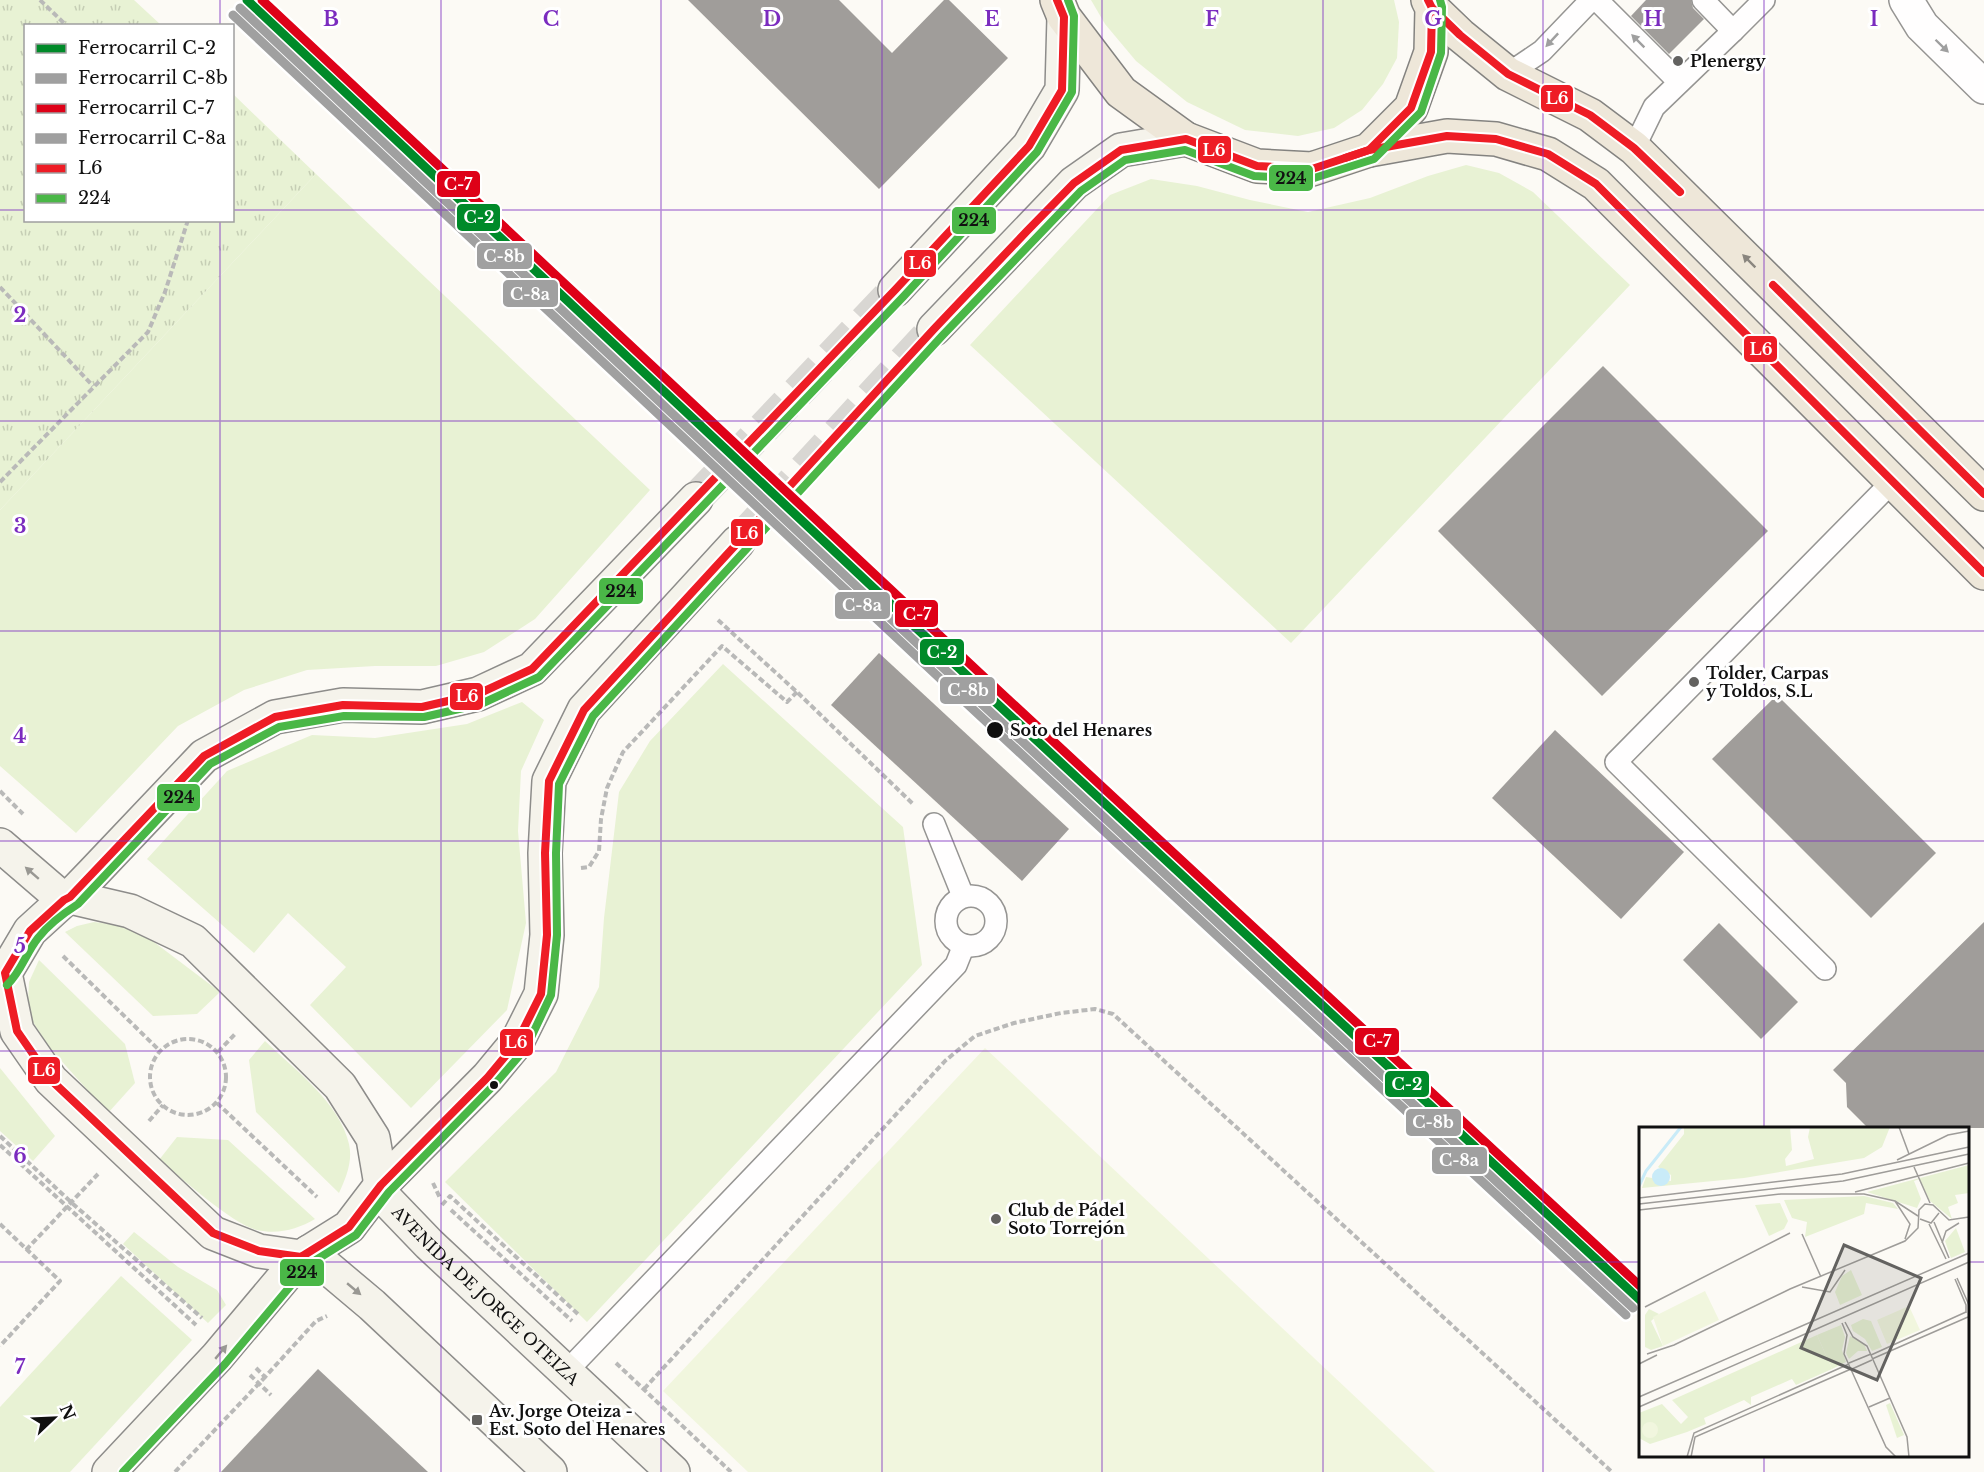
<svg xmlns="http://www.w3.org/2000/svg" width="1984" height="1472" viewBox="0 0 1984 1472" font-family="'Libre Baskerville',serif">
	<defs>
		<pattern id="park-tufts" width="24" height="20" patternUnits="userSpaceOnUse" patternTransform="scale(1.5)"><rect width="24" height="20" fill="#e8f2d4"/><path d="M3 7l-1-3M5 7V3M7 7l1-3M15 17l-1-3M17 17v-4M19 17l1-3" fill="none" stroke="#c6ceb5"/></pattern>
	</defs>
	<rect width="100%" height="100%" fill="#fcfaf5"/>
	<g fill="#e8f2d4">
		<path d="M 1091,0 L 1394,0 L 1399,22 L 1397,58 L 1383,84 L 1362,110 L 1334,128 L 1298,136 L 1245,130 L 1187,102 L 1136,61 L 1105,24 Z"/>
		<path d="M 1466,165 L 1499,173 L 1533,192 L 1630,285 L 1291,643 L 970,345 L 1110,195 L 1151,179 L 1197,186 L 1250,200 L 1308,212 L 1370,198 L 1428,176 Z"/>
		<path d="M 316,174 L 650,490 L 535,619 L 484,652 L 436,666 L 375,666 L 307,670 L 244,690 L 178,726 L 76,833 L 0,766 L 0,510 Z"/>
		<path d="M 723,664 L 903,827 L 922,965 L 587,1322 L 445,1182 L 556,1072 L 599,987 L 604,918 L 619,792 L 650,741 Z"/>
		<path d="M 522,702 L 544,720 L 521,771 L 518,831 L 526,923 L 507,1010 L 411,1108 L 310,1005 L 346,967 L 288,913 L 254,953 L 147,859 L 227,771 L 312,735 L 375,738 L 467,724 Z"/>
		<path d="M 94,922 L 117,925 L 146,936 L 220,992 L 197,1014 L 153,1016 L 65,932 L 77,926 Z"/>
		<path d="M 39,960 L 125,1044 L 135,1083 L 108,1113 L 49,1047 L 33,1022 L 28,1001 L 29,982 Z"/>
		<path d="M 265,1041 C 294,1069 340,1103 349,1144 C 353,1161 346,1178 339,1193 L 256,1112 L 249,1060 Z"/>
		<path d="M 0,1068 L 55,1136 L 33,1161 L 0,1131 Z"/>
		<path d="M 177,1137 L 228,1140 L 315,1219 C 298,1229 278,1235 257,1230 C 232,1224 182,1178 159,1160 Z"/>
		<path d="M 134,1232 L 178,1267 L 217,1290 L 226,1305 L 208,1323 L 123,1244 Z"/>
		<path d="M 121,1276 L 192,1340 L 70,1472 L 0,1472 L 0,1407 Z"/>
	</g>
	<path fill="url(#park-tufts)" d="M 0,0 L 134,0 L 161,25 L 26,26 L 26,220 L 232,220 L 233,94 L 316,174 L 0,510 Z"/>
	<path fill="#f1f6de" d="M 985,1048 L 1435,1472 L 748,1472 L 663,1391 Z"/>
	<g fill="#a09d9a">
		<path d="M 688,0 L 839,0 L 892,53 L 944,0 L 949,0 L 1008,58 L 879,189 Z"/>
		<path d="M 1646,0 L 1691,0 L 1693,8 L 1704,19 L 1669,54 L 1631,16 Z"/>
		<path d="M 1603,366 L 1768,531 L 1602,696 L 1438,531 Z"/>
		<path d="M 879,653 L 1069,829 L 1022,881 L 831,705 Z"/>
		<path d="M 1777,695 L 1936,853 L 1871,918 L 1712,759 Z"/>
		<path d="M 1555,730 L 1684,852 L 1621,919 L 1492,798 Z"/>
		<path d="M 1984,922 L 1984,1128 L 1868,1128 L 1847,1107 L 1846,1083 L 1833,1070 Z"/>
		<path d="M 1719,923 L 1798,1002 L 1761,1039 L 1683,960 Z"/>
		<path d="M 318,1369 L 428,1472 L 221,1472 Z"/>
	</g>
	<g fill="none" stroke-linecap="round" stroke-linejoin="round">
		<g stroke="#d9d7d3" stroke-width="33" stroke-dasharray="33 16" stroke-linecap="butt">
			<path d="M 696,499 L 895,290"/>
			<path d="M 738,542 L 934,329"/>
		</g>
		<g stroke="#969593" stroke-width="24">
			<g id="lane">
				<path d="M 1597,0 L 1679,82"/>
				<path d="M 1733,31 L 1764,0"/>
				<path d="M 1508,74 L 1542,51 L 1591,0"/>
				<path d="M 1634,148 L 1654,107 L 1733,31 L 1703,0"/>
				<path d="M 934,824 L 963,896"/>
				<circle cx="971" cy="921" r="25"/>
				<path d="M 1825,969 L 1616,762 L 1893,481"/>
				<path d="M 566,1372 L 956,965 L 964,945"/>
			</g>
		</g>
		<g stroke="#969593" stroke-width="36">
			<path id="street" d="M 1906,0 L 1922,26 L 1984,87"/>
		</g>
		<g stroke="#8d8c8a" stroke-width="36">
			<g id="secondary">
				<path d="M 895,290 L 1029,146 L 1062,90 L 1064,17"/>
				<path d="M 934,329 L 1074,183 L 1121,150 L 1186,139"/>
				<path d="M 696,499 L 532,669 L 478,694 L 422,707 L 343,705 L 275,717 L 204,756 L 94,872 L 70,897 L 64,900 L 30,931 L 5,973 L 17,1031 L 51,1080 L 213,1233 L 259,1251 L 301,1257 L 349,1227 L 381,1185 L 488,1077 L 517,1042 L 541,994 L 547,935 L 545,853 L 549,781 L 584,710 L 738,542"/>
				<path d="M 0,845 L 64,900"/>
				<path d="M 70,897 L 130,911 L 193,941 L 340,1086 L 373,1138 L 381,1185"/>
				<path id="s1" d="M 378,1191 L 429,1244 L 673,1472"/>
				<path d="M 309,1252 L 372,1305 L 550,1472"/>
				<path d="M 109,1472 L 217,1357 L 301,1257"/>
			</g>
		</g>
		<g stroke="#848380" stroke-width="36">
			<g id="primary">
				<path d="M 1057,0 L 1064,17 L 1121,92 L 1186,139 L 1257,166 L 1312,169 L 1369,150 L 1411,108 L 1431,52 L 1432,8 L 1428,0"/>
				<path d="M 1432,8 L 1460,35 L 1508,74 L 1590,115 L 1634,148 L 1984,494"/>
				<path d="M 1369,150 L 1447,136 L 1496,139 L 1548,154 L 1596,184 L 1984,573"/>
			</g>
		</g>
		<g stroke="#b9b9b8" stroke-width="4" stroke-dasharray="6 3" stroke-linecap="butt">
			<path d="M 40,0 L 67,26"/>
			<path d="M 0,287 L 93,386"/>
			<path d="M 0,482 L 148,332 L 165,292 L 188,220"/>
			<path d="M 718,620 L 797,692 L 913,804"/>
			<path d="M 0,791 L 23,814"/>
			<path d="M 581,868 L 589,867 L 599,851 L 601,819 L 607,788 L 623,752 L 722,646 L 787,702 L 797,692"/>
			<path d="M 63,956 L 160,1051"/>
			<circle cx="188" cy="1077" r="38"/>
			<path d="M 218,1052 L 236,1033"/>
			<path d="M 217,1103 L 317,1197"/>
			<path d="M 149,1121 L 163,1105"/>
			<path d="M 0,1136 L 72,1203 L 202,1318"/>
			<path d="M 0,1145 L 196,1325"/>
			<path d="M 433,1183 L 440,1198"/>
			<path d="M 442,1205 L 450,1196 L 579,1315"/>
			<path d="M 451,1210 L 572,1321"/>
			<path d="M 0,1224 L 60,1281 L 0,1346"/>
			<path d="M 26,1250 L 98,1174"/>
			<path d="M 616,1363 L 731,1472"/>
			<path d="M 256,1368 L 265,1377 L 316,1321 L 327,1316"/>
			<path d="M 250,1375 L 271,1395"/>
			<path d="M 644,1389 L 945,1061 L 975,1036 L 1014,1023 L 1061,1013 L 1095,1009 L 1113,1014 L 1612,1472"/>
			<path d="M 175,1472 L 265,1377"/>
		</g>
		<use href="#lane" stroke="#fffefe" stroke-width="21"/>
		<use href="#street" stroke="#fffefe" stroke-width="33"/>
		<use href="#secondary" stroke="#f5f3eb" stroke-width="33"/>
		<use href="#primary" stroke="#eee7d9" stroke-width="33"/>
		<g stroke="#fff" stroke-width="12">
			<g id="bus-1">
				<path d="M 1057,0 L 1064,17 L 1062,90 L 1029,146 L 895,290 L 532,669 L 478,694 L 422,707 L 343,705 L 275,717 L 204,756 L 70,897 L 64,900 L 30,931 L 5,973 L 17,1031 L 51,1080 L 213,1233 L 259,1251 L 301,1257 L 349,1227 L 381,1185 L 488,1077 L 517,1042 L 541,994 L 547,935 L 545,853 L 549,781 L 584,710 L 934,329 L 1027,231 L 1074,183 L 1121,150 L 1186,139 L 1257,166 L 1312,169 L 1369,150 L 1447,136 L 1496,139 L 1548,154 L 1596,184 L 1984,573"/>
				<path d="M 1432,8 L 1460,35 L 1508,74 L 1590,115 L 1634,148 L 1680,192"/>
				<path d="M 1345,158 L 1369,150 L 1411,108 L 1431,52 L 1432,8 L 1428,0"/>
				<path d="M 1773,285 L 1984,494"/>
			</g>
		</g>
		<g stroke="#fff" stroke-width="12">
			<g id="bus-2">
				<path d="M 7,985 C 21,972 26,953 38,938 C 48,925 64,913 78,904 L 210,764 L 279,727 L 344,716 L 424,717 L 481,704 L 539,677 L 903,297 L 1037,152 L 1072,92 L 1074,16 L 1068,0"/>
				<path d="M 123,1472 L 225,1364 L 308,1265 L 356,1235 L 389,1192 L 495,1084 L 526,1048 L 551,995 L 557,935 L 556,853 L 559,784 L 593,716 L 942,336 L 1081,191 L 1125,160 L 1185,150 L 1254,176 L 1311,179 L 1374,159 L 1421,112 L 1441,53 L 1442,7 L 1440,0"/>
			</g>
		</g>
		<use href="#bus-1" stroke="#ee1c25" stroke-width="8"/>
		<use href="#bus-2" stroke="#4ab747" stroke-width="8"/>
		<g stroke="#fff" stroke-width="14">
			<path id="rail-1" d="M 247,0 L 977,685 L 1640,1300"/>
		</g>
		<g stroke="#fff" stroke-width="14">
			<path id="rail-2" d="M 240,8 L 970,693 L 1633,1308"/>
		</g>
		<g stroke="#fff" stroke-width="14">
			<path id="rail-3" d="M 262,0 L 984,677 L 1640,1286"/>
		</g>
		<g stroke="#fff" stroke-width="14">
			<path id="rail-4" d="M 233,15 L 963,700 L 1626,1315"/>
		</g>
		<use href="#rail-1" stroke="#008a29" stroke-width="9"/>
		<use href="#rail-2" stroke="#a0a0a0" stroke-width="9"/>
		<use href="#rail-3" stroke="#de0118" stroke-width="9"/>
		<use href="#rail-4" stroke="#a0a0a0" stroke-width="9"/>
	</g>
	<defs><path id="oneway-solid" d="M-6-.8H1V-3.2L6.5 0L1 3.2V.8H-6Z" transform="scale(1.5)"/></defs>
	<g fill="#9f9f9f">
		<use href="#oneway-solid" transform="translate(1552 40) rotate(133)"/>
		<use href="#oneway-solid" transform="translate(1638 41) rotate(-135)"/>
		<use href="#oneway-solid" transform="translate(1942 46) rotate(44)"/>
	</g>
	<use fill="#8a867f" href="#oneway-solid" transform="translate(1749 261) rotate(-135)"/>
	<g fill="#999893">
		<use href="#oneway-solid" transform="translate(32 873) rotate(-139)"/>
		<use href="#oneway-solid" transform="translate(354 1289) rotate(40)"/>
		<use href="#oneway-solid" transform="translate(221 1352) rotate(-50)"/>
	</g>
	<path fill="none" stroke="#7b2cbf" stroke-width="1.5" stroke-opacity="0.55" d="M 220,0 L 220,26M 441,0 L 441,1472M 661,0 L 661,1472M 882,0 L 882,1472M 1102,0 L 1102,1472M 1323,0 L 1323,1472M 1543,0 L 1543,1472M 1764,0 L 1764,1128M 0,210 L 26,210M 232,210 L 1984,210M 220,220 L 220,1472M 0,421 L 1984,421M 0,631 L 1984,631M 0,841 L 1984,841M 0,1051 L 1984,1051M 0,1262 L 1640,1262M 1968,1262 L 1984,1262M 1764,1456 L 1764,1472"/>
	<g fill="#636260" stroke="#fff" stroke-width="2">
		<circle cx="1678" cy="61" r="6"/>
		<circle cx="1694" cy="682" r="6"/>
		<circle cx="996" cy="1219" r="6"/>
		<rect x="471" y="1414" width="12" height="12" rx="3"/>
	</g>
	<g fill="#101010" stroke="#fff" stroke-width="2">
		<circle cx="995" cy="730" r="9"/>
		<circle cx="494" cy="1085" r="5"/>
	</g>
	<g text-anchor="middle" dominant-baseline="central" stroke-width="6" stroke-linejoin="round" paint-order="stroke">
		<g font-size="16" font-weight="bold" fill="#101010" stroke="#fff" text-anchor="start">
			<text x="1690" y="61">Plenergy</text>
			<text x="1706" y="673">Tolder, Carpas<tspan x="1706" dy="18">y Toldos, S.L</tspan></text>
			<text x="1008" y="1210">Club de Pádel<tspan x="1008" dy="18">Soto Torrejón</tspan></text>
			<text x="489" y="1411">Av. Jorge Oteiza -<tspan x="489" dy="18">Est. Soto del Henares</tspan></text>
		</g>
		<g font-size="16" font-weight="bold" fill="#101010" stroke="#fff" text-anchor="start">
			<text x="1010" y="730">Soto del Henares</text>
		</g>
		<g font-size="16" fill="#101010" stroke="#fff">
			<text stroke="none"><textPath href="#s1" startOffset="150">AVENIDA DE JORGE OTEIZA</textPath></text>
		</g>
	</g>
	<g transform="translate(1639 1127)">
		<rect width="330" height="330" fill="#fcfaf5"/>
		<path d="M 45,0 L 151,0 L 153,23 L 146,32 L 147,39 L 175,32 L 169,10 L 171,0 L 251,0 L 243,20 L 225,31 L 105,51 L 3,61 L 7,50 L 32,54 L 32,48 L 19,40 L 45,7 ZM 330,38 L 330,66 L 316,68 L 319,76 L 309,80 L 313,92 L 291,74 L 280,52 L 275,54 L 282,72 L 278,81 L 228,65 ZM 141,76 L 149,94 L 145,102 L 130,109 L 116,78 ZM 317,101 L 326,125 L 312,131 L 306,114 ZM 212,143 L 223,168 L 201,178 L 196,165 L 203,149 ZM 224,192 L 232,194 L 243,220 L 233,224 L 226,212 L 214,204 L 212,198 ZM 202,198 L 206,210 L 203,223 L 207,235 L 193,242 L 178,208 ZM 211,209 L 225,217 L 228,224 L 219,224 L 210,232 L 207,226 Z" fill="#e8f2d4"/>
		<path d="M 225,69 L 254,76 L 259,82 L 227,76 L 225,87 L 166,110 L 168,95 L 153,91 L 145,73 ZM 10,182 L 20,187 L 12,194 L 24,219 L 12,223 L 6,220 L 6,188 ZM 178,208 L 193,242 L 157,258 L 153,252 L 112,270 L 112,278 L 105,273 L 65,291 L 67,297 L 48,305 L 11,317 L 0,311 L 0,286 L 23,277 L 42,297 L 49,290 L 33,273 ZM 251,276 L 265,308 L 258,311 L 247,278 Z" fill="#e8f2d4"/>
		<path d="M 66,164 L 80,193 L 24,219 L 14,190 ZM 270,179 L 281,203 L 248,217 L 238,193 ZM3 303a8 8 0 1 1 16 0a8 8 0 1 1-16 0Z" fill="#f1f6de"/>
		<path d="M13 50a9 9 0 1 1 18 0a9 9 0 1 1-18 0Z" fill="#c9ebf8"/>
		<path fill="none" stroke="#c9ebf8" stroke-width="3" d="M 0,59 L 7,44 L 42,0"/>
		<path fill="none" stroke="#9e9c99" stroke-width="1.5" d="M 260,0 L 270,27M 258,33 L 309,8 L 330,4M 275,40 L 291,76M 216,65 L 330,36M 0,71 L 203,47 L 330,20M 256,74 L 271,97 L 266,112M 0,77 L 204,54 L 330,27M 0,83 L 142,67 L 225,67 L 256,74 L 279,89M 281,92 L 292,96 L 300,86M 295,95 L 310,131M 290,97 L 307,132M 163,107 L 182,150M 303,116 L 307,104 L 320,96M 318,151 L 330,178M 316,152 L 327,178 L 327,186M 163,160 L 191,165 L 206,143M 6,180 L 151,106M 206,195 L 214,210 L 228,219 L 268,310 L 270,330M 203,196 L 208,208 L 205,227 L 247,320 L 257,330M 8,227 L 35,218 L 151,162 L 266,114 L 279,101 L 280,83 L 286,77 L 294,78 L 310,93 L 330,90M 232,228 L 327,185M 233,232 L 329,190M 210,236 L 232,227M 0,237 L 18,228M 213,242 L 233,233M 0,270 L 330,126M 0,280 L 330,135M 230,280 L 251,271M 48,330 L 55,306 L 210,237M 52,330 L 56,310 L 212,242"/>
		<path fill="#636260" fill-opacity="0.15" stroke="#636260" stroke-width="3" d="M 205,118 L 282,151 L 238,253 L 162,221 Z"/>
		<rect width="330" height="330" fill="none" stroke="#101010" stroke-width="3"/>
	</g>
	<g font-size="20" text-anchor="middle" font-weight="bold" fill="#7b2cbf" stroke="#fff" stroke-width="6" stroke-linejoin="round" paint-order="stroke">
		<text x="331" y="26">B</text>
		<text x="551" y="26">C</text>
		<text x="772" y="26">D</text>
		<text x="992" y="26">E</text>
		<text x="1212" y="26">F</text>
		<text x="1433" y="26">G</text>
		<text x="1653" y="26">H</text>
		<text x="1874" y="26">I</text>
		<text x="20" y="322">2</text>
		<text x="20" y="533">3</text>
		<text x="20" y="743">4</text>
		<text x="20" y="953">5</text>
		<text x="20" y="1163">6</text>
		<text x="20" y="1374">7</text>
	</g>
	<g stroke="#fff" stroke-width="2">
		<rect x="1540" y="84" width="34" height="29" rx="6" fill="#ee1c25"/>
		<rect x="1197" y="135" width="35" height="29" rx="6" fill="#ee1c25"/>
		<rect x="1268" y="164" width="46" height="28" rx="6" fill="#4ab747"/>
		<rect x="436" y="170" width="45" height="28" rx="6" fill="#de0118"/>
		<rect x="456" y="203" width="45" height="29" rx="6" fill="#008a29"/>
		<rect x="951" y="206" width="46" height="29" rx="6" fill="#4ab747"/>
		<rect x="476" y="242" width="57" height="28" rx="6" fill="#a0a0a0"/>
		<rect x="903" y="249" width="34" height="29" rx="6" fill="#ee1c25"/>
		<rect x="502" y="279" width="57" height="29" rx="6" fill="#a0a0a0"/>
		<rect x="1743" y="335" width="35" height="28" rx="6" fill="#ee1c25"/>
		<rect x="730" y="518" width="34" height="29" rx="6" fill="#ee1c25"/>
		<rect x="598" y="577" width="46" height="28" rx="6" fill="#4ab747"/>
		<rect x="834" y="591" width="57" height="29" rx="6" fill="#a0a0a0"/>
		<rect x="894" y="599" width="45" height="29" rx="6" fill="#de0118"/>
		<rect x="919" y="638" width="46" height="28" rx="6" fill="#008a29"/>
		<rect x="939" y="676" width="57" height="29" rx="6" fill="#a0a0a0"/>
		<rect x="449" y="682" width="35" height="29" rx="6" fill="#ee1c25"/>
		<rect x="156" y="783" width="45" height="29" rx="6" fill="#4ab747"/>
		<rect x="1354" y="1027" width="46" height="29" rx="6" fill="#de0118"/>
		<rect x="499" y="1028" width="35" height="29" rx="6" fill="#ee1c25"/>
		<rect x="27" y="1056" width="34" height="29" rx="6" fill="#ee1c25"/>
		<rect x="1384" y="1070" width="46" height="28" rx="6" fill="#008a29"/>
		<rect x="1405" y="1108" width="57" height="29" rx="6" fill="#a0a0a0"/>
		<rect x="1431" y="1146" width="57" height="29" rx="6" fill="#a0a0a0"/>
		<rect x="279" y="1258" width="46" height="29" rx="6" fill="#4ab747"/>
	</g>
	<g font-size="16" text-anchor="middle" font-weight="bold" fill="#fff">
		<text x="1557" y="104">L6</text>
		<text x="1214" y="156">L6</text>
		<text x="458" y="190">C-7</text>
		<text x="479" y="223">C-2</text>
		<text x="504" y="262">C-8b</text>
		<text x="920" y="269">L6</text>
		<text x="530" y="300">C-8a</text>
		<text x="1761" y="355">L6</text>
		<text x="747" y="539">L6</text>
		<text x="862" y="611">C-8a</text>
		<text x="917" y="620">C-7</text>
		<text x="942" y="658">C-2</text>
		<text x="968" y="696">C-8b</text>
		<text x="467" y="702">L6</text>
		<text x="1377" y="1047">C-7</text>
		<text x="516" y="1048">L6</text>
		<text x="44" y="1076">L6</text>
		<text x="1407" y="1090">C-2</text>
		<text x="1433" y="1128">C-8b</text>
		<text x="1459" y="1166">C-8a</text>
	</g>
	<g font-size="16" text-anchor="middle" font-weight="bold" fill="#111">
		<text x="1291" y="184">224</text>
		<text x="974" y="226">224</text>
		<text x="621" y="597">224</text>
		<text x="179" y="803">224</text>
		<text x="302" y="1278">224</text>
	</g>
	<rect x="24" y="24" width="210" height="198" fill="#ffffff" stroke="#9f9f9f" stroke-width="1.5"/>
	<rect x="36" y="44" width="30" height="9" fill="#008a29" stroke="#9f9f9f" stroke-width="1.5"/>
	<text x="78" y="54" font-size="18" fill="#101010">Ferrocarril C-2</text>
	<rect x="36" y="74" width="30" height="9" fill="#a0a0a0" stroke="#9f9f9f" stroke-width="1.5"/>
	<text x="78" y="84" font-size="18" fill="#101010">Ferrocarril C-8b</text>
	<rect x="36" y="104" width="30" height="9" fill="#de0118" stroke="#9f9f9f" stroke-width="1.5"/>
	<text x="78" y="114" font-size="18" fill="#101010">Ferrocarril C-7</text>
	<rect x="36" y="134" width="30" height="9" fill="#a0a0a0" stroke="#9f9f9f" stroke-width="1.5"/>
	<text x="78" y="144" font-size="18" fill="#101010">Ferrocarril C-8a</text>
	<rect x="36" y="164" width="30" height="9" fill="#ee1c25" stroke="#9f9f9f" stroke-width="1.5"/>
	<text x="78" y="174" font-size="18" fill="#101010">L6</text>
	<rect x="36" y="194" width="30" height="9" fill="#4ab747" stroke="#9f9f9f" stroke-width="1.5"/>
	<text x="78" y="204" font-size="18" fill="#101010">224</text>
	<g transform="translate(54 1418) rotate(67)" stroke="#ffffff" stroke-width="4.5" paint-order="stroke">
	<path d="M0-4.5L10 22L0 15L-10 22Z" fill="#101010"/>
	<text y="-9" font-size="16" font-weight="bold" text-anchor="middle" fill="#101010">N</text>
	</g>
</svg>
